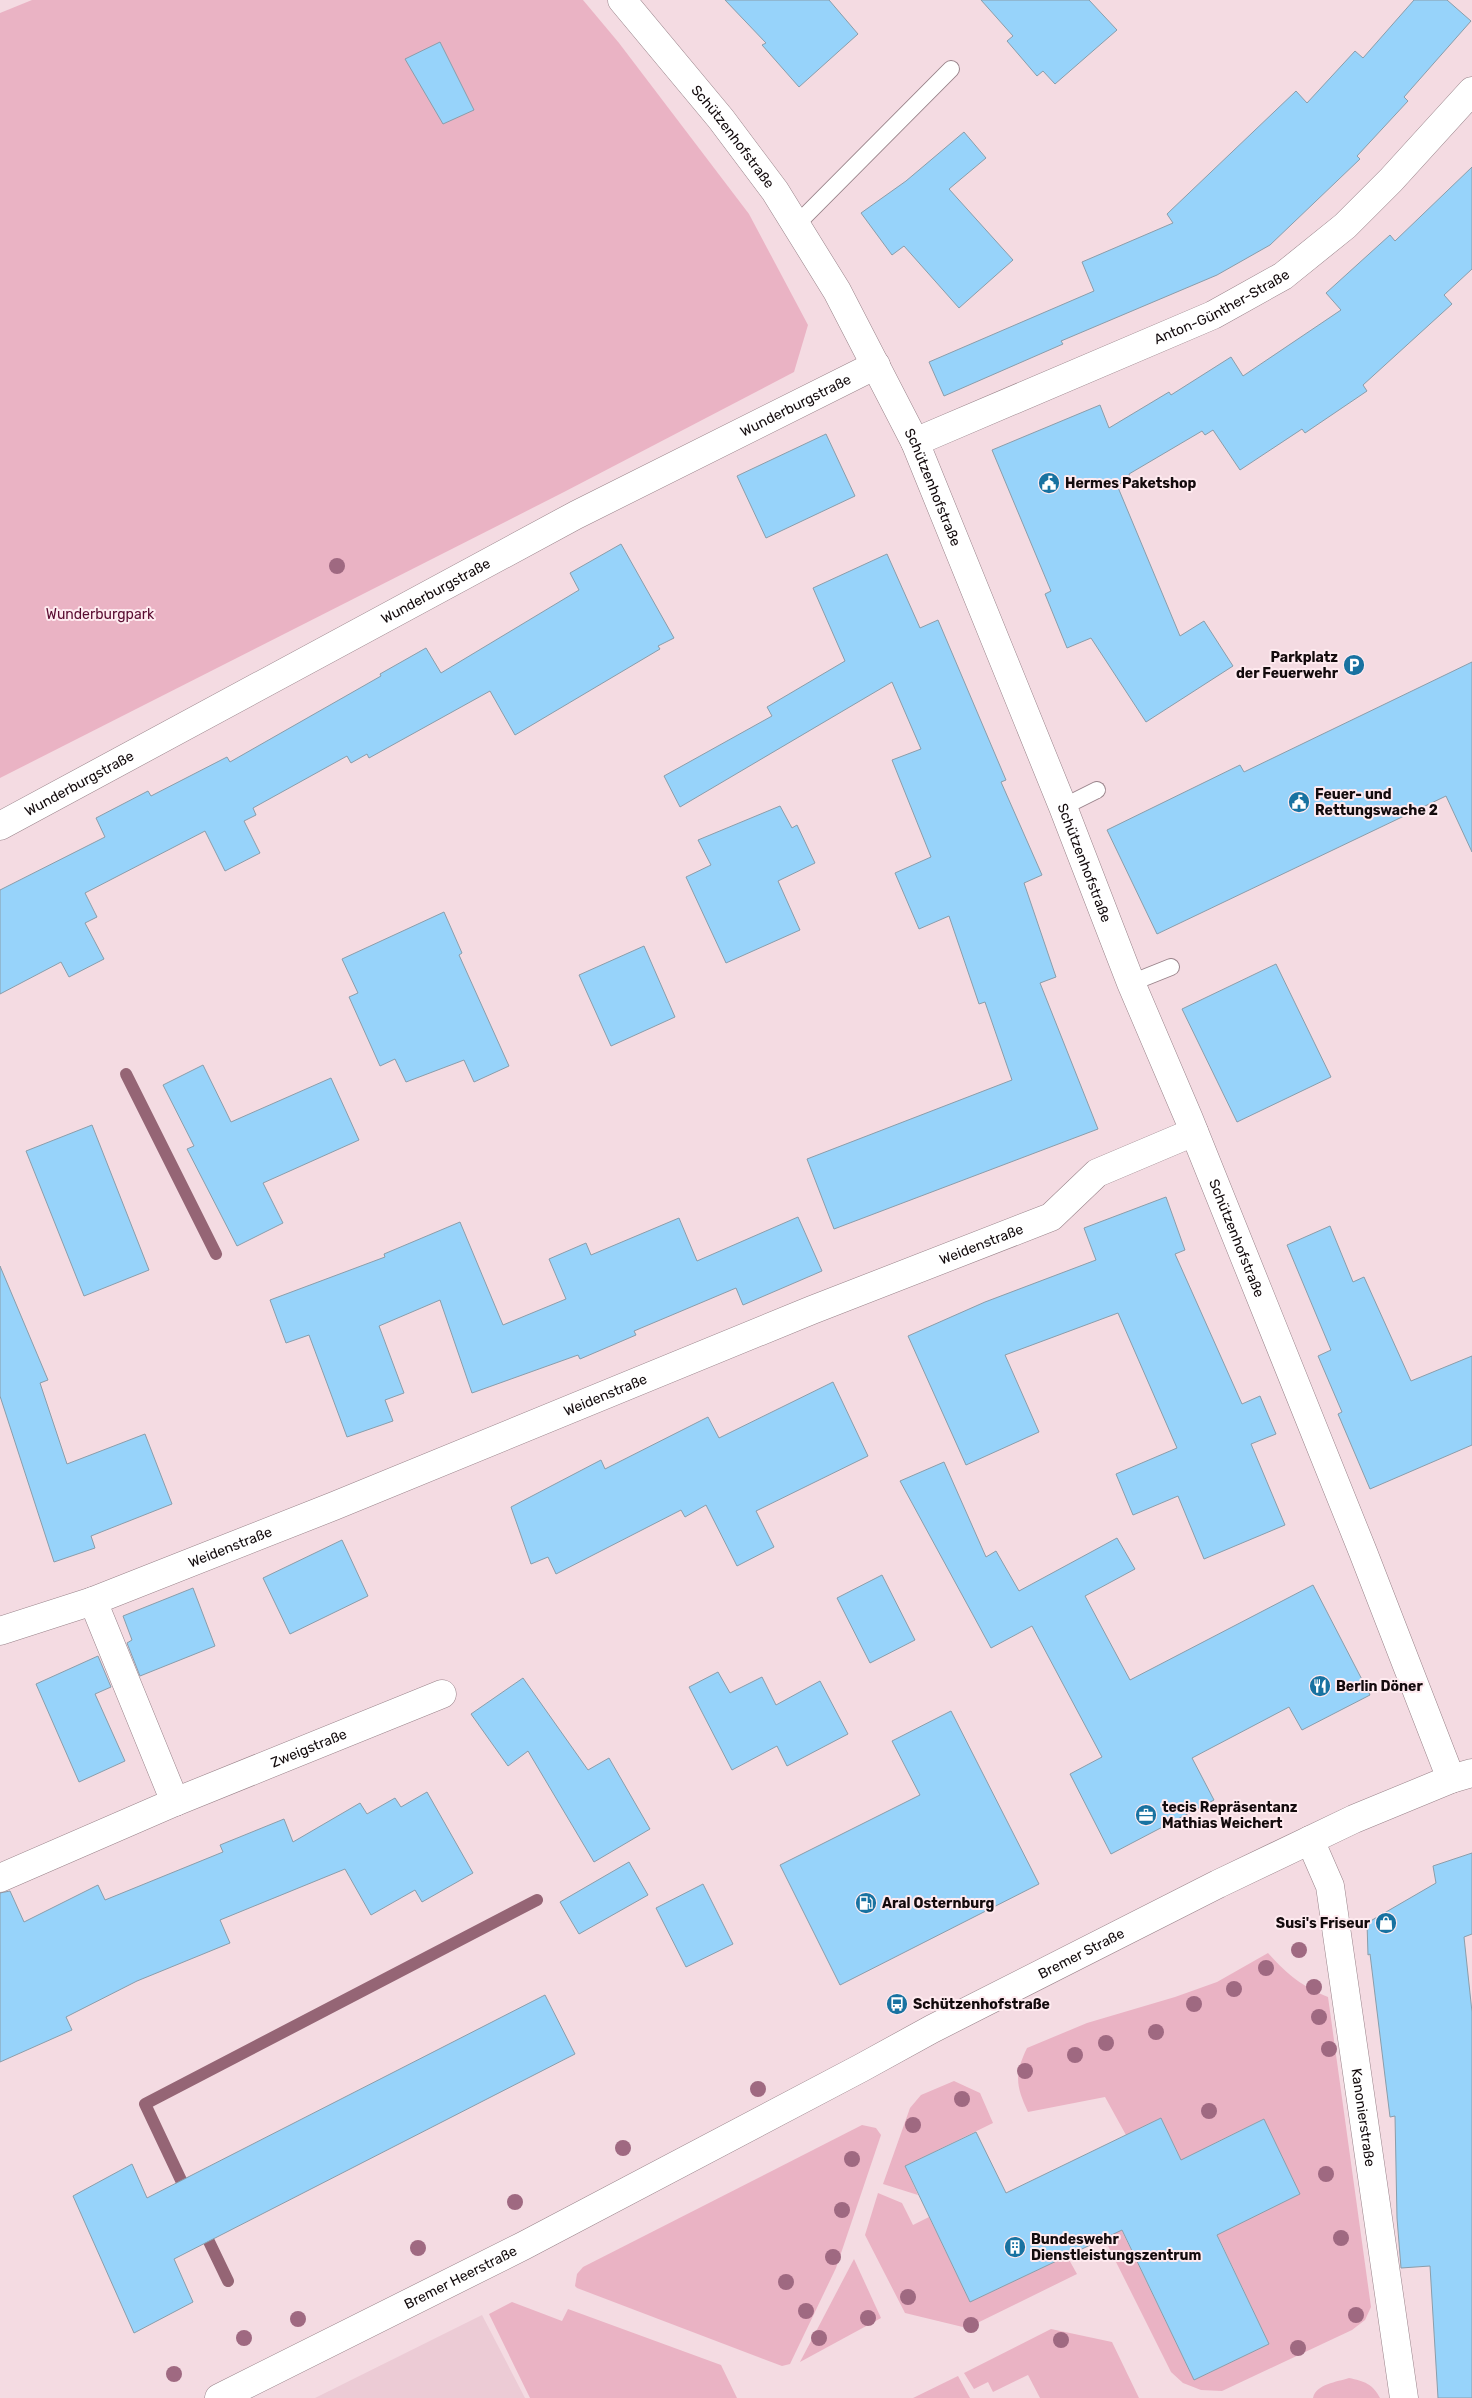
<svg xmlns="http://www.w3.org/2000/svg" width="1472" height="2398" viewBox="0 0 1472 2398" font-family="Rubik,sans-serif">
	<rect width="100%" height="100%" fill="#f4dbe2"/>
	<path fill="#eccbd5" d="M 482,2315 L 525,2398 L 315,2398 Z"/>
	<g fill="#eab3c4">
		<path d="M 32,0 L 583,0 L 619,43 L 749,214 L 808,325 L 794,372 L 564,492 L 0,778 L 0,13 Z"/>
		<path d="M 1268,1953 C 1287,1974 1301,1986 1328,1997 L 1371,2307 L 1365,2320 L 1352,2330 L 1222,2391 L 1201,2390 L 1183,2383 L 1171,2372 L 1104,2238 L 1121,2229 L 1194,2380 L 1269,2344 L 1217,2234 L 1300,2194 L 1264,2119 L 1215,2143 L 1183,2164 L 1161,2118 L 1126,2135 L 1105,2097 L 1028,2112 C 1016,2086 1014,2075 1027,2048 L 1087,2023 L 1175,1997 L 1217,1982 Z"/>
		<path d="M 954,2081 L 980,2093 L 993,2123 L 905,2166 L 918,2195 L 883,2184 L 910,2108 L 921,2095 Z"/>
		<path d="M 862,2125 L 876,2128 L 881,2135 L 836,2268 L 790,2364 L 782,2366 L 577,2288 L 575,2286 L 577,2274 L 583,2267 Z"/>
		<path d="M 878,2193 L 902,2203 L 913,2225 L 929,2217 L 970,2302 L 1067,2256 L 1077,2274 L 967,2328 L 905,2313 L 865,2235 Z"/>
		<path d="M 854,2259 L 881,2318 L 800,2362 Z"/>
		<path d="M 512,2302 L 562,2321 L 568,2309 L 721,2365 L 737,2398 L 530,2398 L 489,2314 Z"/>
		<path d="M 1051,2329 L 1112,2342 L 1139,2398 L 1040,2398 L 1028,2375 L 993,2392 L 988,2382 L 974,2389 L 964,2373 Z"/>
		<path d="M 958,2376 L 970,2398 L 913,2398 Z"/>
		<path d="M 1349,2378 C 1364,2381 1373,2384 1380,2398 L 1313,2398 C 1316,2384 1337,2382 1349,2378 Z"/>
	</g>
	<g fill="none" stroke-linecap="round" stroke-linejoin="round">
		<g stroke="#956575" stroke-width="12">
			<path d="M 126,1074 L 216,1254"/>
			<path d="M 188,2195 L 145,2104 L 537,1900"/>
			<path d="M 202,2227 L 228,2281"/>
		</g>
	</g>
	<g fill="#97d3fa" stroke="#8a9daa">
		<path d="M 725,0 L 829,0 L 858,34 L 799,87 L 762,45 L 766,43 Z"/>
		<path d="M 981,0 L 1089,0 L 1117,30 L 1055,84 L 1043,71 L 1037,76 L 1007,41 L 1013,36 Z"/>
		<path d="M 1414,0 L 1447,0 L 1471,21 L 1404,97 L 1408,101 L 1357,156 L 1360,159 L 1270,245 L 1217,275 L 1061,341 L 1063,344 L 944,396 L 929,362 L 1094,291 L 1082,262 L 1173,223 L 1167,214 L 1296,91 L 1307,103 L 1355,51 L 1363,58 Z"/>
		<path d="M 440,42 L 474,110 L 443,124 L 405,59 Z"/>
		<path d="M 964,132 L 986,158 L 949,189 L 1013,260 L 959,308 L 904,246 L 892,255 L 861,213 L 906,181 Z"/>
		<path d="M 1472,167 L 1472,269 L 1444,295 L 1452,304 L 1363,385 L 1367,391 L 1305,433 L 1302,429 L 1240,470 L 1213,430 L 1205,435 L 1202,431 L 1129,474 L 1131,479 L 1117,485 L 1180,636 L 1204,621 L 1233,666 L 1146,722 L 1091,638 L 1067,648 L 1045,594 L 1051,591 L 992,450 L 1100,405 L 1109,428 L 1169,392 L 1171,395 L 1231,357 L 1243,376 L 1341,310 L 1326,293 L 1390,235 L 1395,241 Z"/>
		<path d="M 826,434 L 855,496 L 766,538 L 737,476 Z"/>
		<path d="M 621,544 L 674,638 L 658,646 L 660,649 L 515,735 L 490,691 L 369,758 L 367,754 L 351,763 L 347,756 L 253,808 L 256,815 L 244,821 L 260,853 L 225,871 L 205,831 L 85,893 L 97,917 L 85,923 L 104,959 L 69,977 L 61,962 L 0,994 L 0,890 L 105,837 L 96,818 L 148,791 L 151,796 L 227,757 L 230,762 L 381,676 L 380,674 L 426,648 L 441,673 L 579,590 L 570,573 Z"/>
		<path d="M 887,554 L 920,628 L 938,620 L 1006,780 L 1001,782 L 1042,875 L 1024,883 L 1056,977 L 1040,983 L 1098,1129 L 834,1229 L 807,1159 L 1012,1080 L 985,1002 L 979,1004 L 949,916 L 919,929 L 895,873 L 931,857 L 892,760 L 921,749 L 892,682 L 680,807 L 664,776 L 772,716 L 767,707 L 845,661 L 813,588 Z"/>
		<path d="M 1472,662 L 1472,852 L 1446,796 L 1157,934 L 1107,830 L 1240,765 L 1244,772 Z"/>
		<path d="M 780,806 L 792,828 L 797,825 L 815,863 L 778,881 L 800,930 L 726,963 L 686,877 L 711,865 L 698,840 Z"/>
		<path d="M 444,912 L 462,953 L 459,955 L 509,1066 L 474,1082 L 464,1060 L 406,1082 L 395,1059 L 380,1066 L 349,997 L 358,993 L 342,959 Z"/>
		<path d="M 644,946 L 675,1017 L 611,1046 L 579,975 Z"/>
		<path d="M 1276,964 L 1331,1077 L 1237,1122 L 1182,1009 Z"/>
		<path d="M 203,1065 L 231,1122 L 331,1078 L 359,1140 L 263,1183 L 283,1223 L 237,1246 L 187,1149 L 194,1146 L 163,1085 Z"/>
		<path d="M 92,1125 L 149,1270 L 84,1296 L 26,1151 Z"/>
		<path d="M 1166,1197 L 1185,1250 L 1175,1254 L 1242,1404 L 1260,1396 L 1276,1434 L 1251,1444 L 1285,1525 L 1204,1559 L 1178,1496 L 1133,1515 L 1116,1474 L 1177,1448 L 1118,1313 L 1005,1355 L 1039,1432 L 966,1465 L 908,1336 L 985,1302 L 1096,1260 L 1084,1228 Z"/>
		<path d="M 798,1217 L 822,1271 L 743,1305 L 736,1288 L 634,1331 L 636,1335 L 580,1359 L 578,1355 L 472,1393 L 440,1300 L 379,1326 L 404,1393 L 385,1400 L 393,1421 L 347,1437 L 309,1335 L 286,1343 L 270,1300 L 385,1257 L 384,1254 L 460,1222 L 503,1325 L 566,1299 L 549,1259 L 586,1243 L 591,1255 L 679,1218 L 697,1261 Z"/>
		<path d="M 1330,1226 L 1353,1282 L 1364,1277 L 1411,1381 L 1472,1356 L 1472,1445 L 1370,1489 L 1338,1414 L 1342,1412 L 1318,1356 L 1331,1350 L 1287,1245 Z"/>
		<path d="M 0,1266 L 48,1380 L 40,1383 L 67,1464 L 145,1434 L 172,1504 L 91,1536 L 95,1548 L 54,1562 L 0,1396 Z"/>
		<path d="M 833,1382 L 868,1456 L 756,1511 L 774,1547 L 737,1566 L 706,1505 L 685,1517 L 681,1510 L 556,1574 L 548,1557 L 531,1564 L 511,1507 L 601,1460 L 605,1469 L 708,1417 L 719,1438 Z"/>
		<path d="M 944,1462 L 986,1557 L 996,1551 L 1019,1591 L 1117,1538 L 1135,1569 L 1085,1596 L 1130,1680 L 1313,1585 L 1370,1695 L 1302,1730 L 1289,1707 L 1192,1758 L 1214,1800 L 1111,1854 L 1070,1774 L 1102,1757 L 1032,1626 L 991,1648 L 900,1481 Z"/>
		<path d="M 342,1540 L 368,1596 L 290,1634 L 263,1578 Z"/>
		<path d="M 882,1575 L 915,1640 L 870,1663 L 837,1598 Z"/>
		<path d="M 193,1588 L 215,1646 L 140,1676 L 127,1643 L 132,1640 L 123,1616 Z"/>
		<path d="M 98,1656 L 111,1687 L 95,1694 L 125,1761 L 79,1782 L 36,1684 Z"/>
		<path d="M 718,1672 L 730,1693 L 762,1677 L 776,1705 L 820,1681 L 848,1734 L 787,1766 L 777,1746 L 732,1770 L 689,1687 Z"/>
		<path d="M 523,1678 L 588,1770 L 609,1758 L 650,1829 L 594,1862 L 528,1751 L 508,1766 L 471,1714 Z"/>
		<path d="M 951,1711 L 1039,1884 L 840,1985 L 780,1865 L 920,1795 L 892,1741 Z"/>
		<path d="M 427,1792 L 473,1873 L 422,1902 L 415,1890 L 371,1915 L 345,1869 L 220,1920 L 230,1943 L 137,1981 L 66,2017 L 72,2030 L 0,2062 L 0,1893 L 10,1891 L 24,1922 L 98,1885 L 105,1900 L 223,1852 L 220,1845 L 284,1819 L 293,1842 L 360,1803 L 367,1814 L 395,1798 L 401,1807 Z"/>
		<path d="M 1472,1853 L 1472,1934 L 1464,1937 L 1472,2012 L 1472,2398 L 1438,2398 L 1430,2266 L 1401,2268 L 1397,2218 L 1395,2116 L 1390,2117 L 1370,1954 L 1368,1955 L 1367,1923 L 1436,1883 L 1433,1866 Z"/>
		<path d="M 629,1862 L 648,1895 L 579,1934 L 560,1902 Z"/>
		<path d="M 703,1884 L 733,1944 L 686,1967 L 656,1908 Z"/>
		<path d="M 545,1995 L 575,2054 L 174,2259 L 193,2302 L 134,2333 L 73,2196 L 132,2164 L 147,2198 Z"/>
		<path d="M 1161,2118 L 1181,2160 L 1264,2119 L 1300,2194 L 1217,2235 L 1269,2344 L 1194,2380 L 1122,2230 L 970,2302 L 905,2166 L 976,2132 L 1006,2193 Z"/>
	</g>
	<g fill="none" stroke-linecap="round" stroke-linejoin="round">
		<g stroke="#988289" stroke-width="18">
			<g id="service">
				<path d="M 796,225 L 951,69"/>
				<path d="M 1063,807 L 1097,790"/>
				<path d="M 1131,983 L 1171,967"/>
			</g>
		</g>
		<g stroke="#988289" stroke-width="29">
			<g id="minor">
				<path id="s1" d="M 622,0 L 721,119 L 775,191 L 837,291 L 915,442 L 1063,807 L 1131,983 L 1189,1119 L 1363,1552 L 1451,1779"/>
				<path id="s2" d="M 915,442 L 1213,315 L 1283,276 L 1345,226 L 1391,180 L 1472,91"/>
				<path id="s3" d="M 0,826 L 576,515 L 876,365"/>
				<path d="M 93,1601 L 175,1802"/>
				<path id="s4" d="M 0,1631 L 93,1601 L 334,1506 L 812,1310 L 1051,1217 L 1097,1173 L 1194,1132"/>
				<path id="s5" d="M 1310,1840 L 1330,1886 L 1404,2398"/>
				<path id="s6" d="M 0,1878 L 175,1802 L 442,1694"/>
			</g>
		</g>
		<g stroke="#988289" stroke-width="29">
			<g id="tertiary">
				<path id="s7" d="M 219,2398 L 523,2246 L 861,2068 L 932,2029 L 1218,1884 L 1354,1819 L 1451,1779 L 1472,1773"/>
			</g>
		</g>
		<use href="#service" stroke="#fff" stroke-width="16"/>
		<use href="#minor" stroke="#fff" stroke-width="28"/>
		<use href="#tertiary" stroke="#fff" stroke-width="28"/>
	</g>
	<g fill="#9f6981">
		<circle cx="337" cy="566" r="8"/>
		<circle cx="1299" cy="1950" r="8"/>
		<circle cx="1266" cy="1968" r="8"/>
		<circle cx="1314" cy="1987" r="8"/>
		<circle cx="1234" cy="1989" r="8"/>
		<circle cx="1194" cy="2004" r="8"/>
		<circle cx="1319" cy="2017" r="8"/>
		<circle cx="1156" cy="2032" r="8"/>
		<circle cx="1106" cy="2043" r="8"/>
		<circle cx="1329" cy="2049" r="8"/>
		<circle cx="1075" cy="2055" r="8"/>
		<circle cx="1025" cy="2071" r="8"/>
		<circle cx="758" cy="2089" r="8"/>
		<circle cx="962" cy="2099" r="8"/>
		<circle cx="1209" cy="2111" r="8"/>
		<circle cx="913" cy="2125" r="8"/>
		<circle cx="623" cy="2148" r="8"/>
		<circle cx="852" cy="2159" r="8"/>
		<circle cx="1326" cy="2174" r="8"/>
		<circle cx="515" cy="2202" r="8"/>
		<circle cx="842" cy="2210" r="8"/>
		<circle cx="1341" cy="2238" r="8"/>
		<circle cx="418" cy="2248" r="8"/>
		<circle cx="833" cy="2257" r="8"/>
		<circle cx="786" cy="2282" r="8"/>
		<circle cx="908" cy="2297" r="8"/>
		<circle cx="806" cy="2311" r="8"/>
		<circle cx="1356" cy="2315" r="8"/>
		<circle cx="868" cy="2318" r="8"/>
		<circle cx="298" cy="2319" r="8"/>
		<circle cx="971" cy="2325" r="8"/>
		<circle cx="244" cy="2338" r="8"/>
		<circle cx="819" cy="2338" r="8"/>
		<circle cx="1061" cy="2340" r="8"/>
		<circle cx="1298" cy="2348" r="8"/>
		<circle cx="174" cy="2374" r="8"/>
	</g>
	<defs>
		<g id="civic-disc" transform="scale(1.125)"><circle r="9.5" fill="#1872a1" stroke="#feeaef"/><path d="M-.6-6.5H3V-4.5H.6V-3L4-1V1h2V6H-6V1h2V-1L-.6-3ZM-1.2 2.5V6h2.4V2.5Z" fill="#fff"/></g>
		<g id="parking-disc" transform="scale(1.125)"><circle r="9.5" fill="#1872a1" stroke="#feeaef"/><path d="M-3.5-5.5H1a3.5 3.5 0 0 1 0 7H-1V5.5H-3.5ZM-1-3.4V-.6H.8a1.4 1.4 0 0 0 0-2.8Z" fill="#fff"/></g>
		<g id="restaurant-disc" transform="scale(1.125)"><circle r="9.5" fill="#1872a1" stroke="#feeaef"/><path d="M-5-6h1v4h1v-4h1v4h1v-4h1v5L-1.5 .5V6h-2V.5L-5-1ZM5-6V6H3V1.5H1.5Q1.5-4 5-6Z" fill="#fff"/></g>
		<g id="office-disc" transform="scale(1.125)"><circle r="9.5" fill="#1872a1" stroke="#feeaef"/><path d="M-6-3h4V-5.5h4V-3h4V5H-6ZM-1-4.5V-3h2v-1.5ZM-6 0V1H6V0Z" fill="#fff"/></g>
		<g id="fuel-disc" transform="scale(1.125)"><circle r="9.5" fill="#1872a1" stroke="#feeaef"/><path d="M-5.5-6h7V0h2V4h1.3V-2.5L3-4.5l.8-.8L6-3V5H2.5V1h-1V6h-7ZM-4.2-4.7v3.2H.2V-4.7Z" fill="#fff"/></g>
		<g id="shop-disc" transform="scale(1.125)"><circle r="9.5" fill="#1872a1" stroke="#feeaef"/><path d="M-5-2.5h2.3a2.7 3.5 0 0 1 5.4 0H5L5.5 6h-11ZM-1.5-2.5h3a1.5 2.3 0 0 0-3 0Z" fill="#fff"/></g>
		<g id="bus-disc" transform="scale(1.125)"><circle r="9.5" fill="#1872a1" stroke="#feeaef"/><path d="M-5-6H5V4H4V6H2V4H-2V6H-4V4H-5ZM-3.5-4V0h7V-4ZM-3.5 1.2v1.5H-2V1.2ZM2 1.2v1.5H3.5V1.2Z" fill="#fff"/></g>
		<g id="building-disc" transform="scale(1.125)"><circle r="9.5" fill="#1872a1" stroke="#feeaef"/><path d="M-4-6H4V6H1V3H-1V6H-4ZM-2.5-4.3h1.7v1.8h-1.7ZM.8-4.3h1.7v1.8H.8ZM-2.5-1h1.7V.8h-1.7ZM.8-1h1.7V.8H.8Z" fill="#fff"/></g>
	</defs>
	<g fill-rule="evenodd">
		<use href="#civic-disc" x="1049" y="483"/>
		<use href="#parking-disc" x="1354" y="665"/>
		<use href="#civic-disc" x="1299" y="802"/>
		<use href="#restaurant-disc" x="1320" y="1686"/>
		<use href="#office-disc" x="1146" y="1815"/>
		<use href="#fuel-disc" x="866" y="1903"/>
		<use href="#shop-disc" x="1386" y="1923"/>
		<use href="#bus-disc" x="897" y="2004"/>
		<use href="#building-disc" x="1015" y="2247"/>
	</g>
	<g text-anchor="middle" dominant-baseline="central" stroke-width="4" stroke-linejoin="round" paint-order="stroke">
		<g font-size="14" fill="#130b0d" stroke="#feeaef">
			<text stroke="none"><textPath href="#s1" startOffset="176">Schützenhofstraße</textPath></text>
			<text stroke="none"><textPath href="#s2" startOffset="335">Anton-Günther-Straße</textPath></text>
			<text stroke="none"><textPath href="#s3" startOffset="900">Wunderburgstraße</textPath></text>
			<text stroke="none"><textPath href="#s1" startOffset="581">Schützenhofstraße</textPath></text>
			<text stroke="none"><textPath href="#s3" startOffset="495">Wunderburgstraße</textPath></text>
			<text stroke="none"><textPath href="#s3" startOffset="90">Wunderburgstraße</textPath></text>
			<text stroke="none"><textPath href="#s1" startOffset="986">Schützenhofstraße</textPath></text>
			<text stroke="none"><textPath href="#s1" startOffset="1391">Schützenhofstraße</textPath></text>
			<text stroke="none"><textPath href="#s4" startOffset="1055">Weidenstraße</textPath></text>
			<text stroke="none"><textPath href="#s4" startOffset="650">Weidenstraße</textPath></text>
			<text stroke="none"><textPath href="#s4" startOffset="245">Weidenstraße</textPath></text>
			<text stroke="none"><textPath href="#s6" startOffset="335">Zweigstraße</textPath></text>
			<text stroke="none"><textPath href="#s7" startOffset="970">Bremer Straße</textPath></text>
			<text stroke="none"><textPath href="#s5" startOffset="284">Kanonierstraße</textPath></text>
			<text stroke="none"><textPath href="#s7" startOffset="270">Bremer Heerstraße</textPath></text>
		</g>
		<g font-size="14" font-weight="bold" fill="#130b0d" stroke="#feeaef" text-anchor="start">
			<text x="1065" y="483">Hermes Paketshop</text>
			<text x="1338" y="657" text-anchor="end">Parkplatz<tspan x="1338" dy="16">der Feuerwehr</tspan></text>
			<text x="1315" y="794">Feuer- und<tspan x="1315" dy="16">Rettungswache 2</tspan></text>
			<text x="1336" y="1686">Berlin Döner</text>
			<text x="1162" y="1807">tecis Repräsentanz<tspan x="1162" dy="16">Mathias Weichert</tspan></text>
			<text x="882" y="1903">Aral Osternburg</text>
			<text x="1370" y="1923" text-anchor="end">Susi's Friseur</text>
			<text x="913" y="2004">Schützenhofstraße</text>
			<text x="1031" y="2239">Bundeswehr<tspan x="1031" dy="16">Dienstleistungszentrum</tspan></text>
		</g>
		<g font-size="14" fill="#5a0c31" stroke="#feeaef">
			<text x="100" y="614">Wunderburgpark</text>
		</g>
	</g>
</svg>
